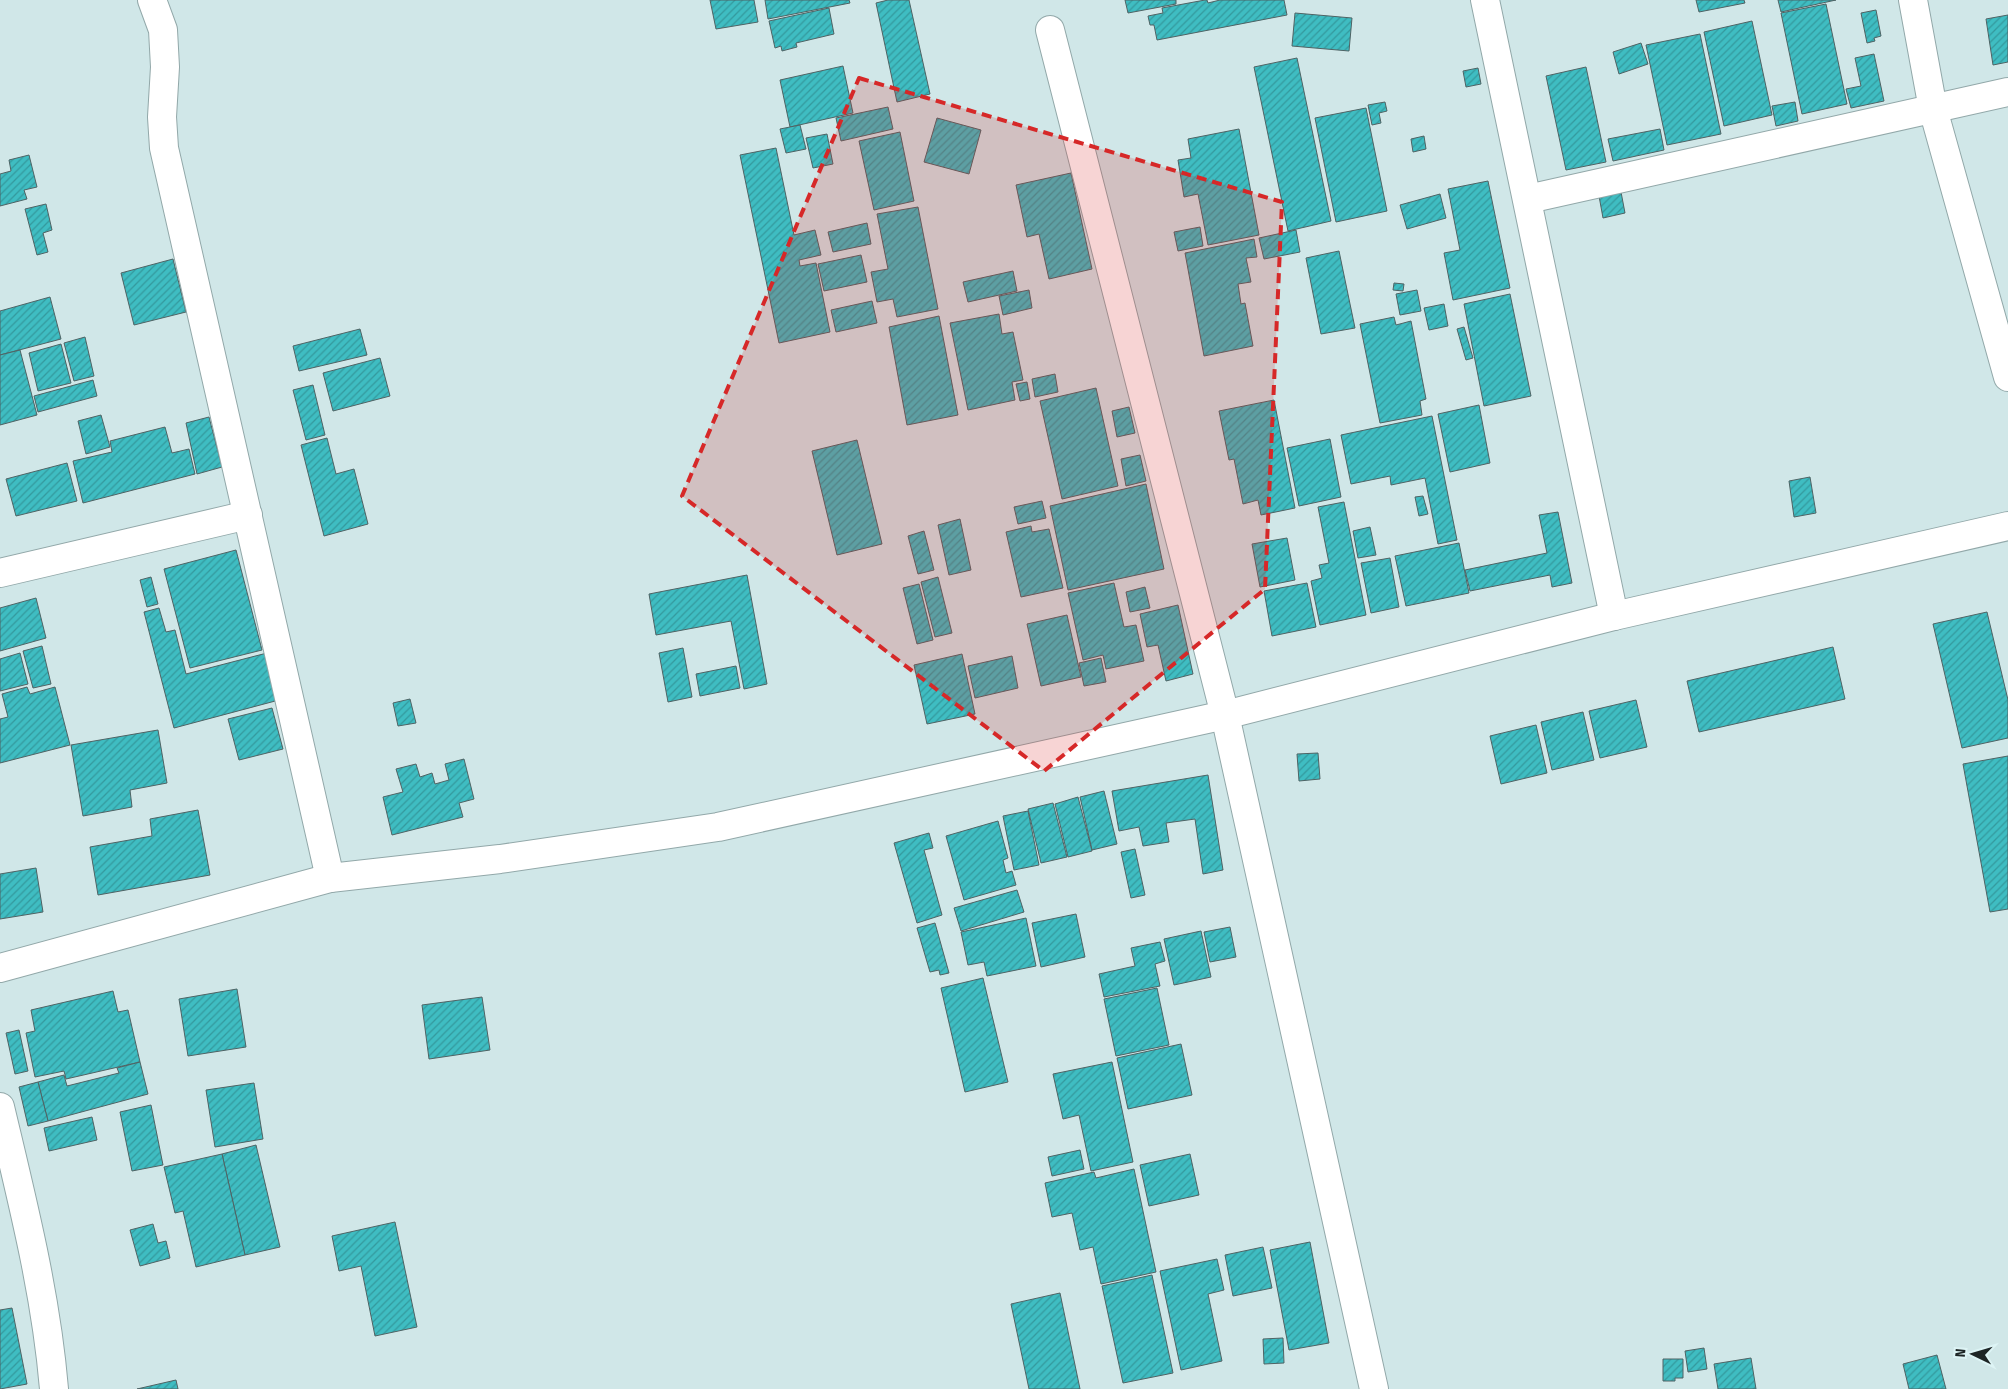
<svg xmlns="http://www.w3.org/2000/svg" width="2008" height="1389" viewBox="0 0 2008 1389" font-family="'Fira Sans Condensed',sans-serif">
	<defs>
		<pattern id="building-hatch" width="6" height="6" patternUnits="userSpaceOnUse" patternTransform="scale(1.25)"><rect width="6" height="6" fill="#3fbdc2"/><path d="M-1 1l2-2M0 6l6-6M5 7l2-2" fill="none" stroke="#34999d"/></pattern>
	</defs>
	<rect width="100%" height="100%" fill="#d0e7e8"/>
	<g fill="url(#building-hatch)" stroke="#4f6364">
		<path d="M 710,0 L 754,0 L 758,22 L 716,29 Z"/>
		<path d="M 765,0 L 849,0 L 850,3 L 768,19 Z"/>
		<path d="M 888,0 L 909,0 L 930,94 L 897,102 L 876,3 Z"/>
		<path d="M 1125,0 L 1176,0 L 1176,4 L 1128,13 Z"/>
		<path d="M 1205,0 L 1207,0 L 1208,3 L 1220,0 L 1284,0 L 1287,15 L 1157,40 L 1154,25 L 1150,25 L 1148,16 L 1163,13 L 1162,8 Z"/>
		<path d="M 1696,0 L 1744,0 L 1745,3 L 1699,12 Z"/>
		<path d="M 1778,0 L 1836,0 L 1781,12 Z"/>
		<path d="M 1826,4 L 1847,104 L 1802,114 L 1781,13 Z"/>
		<path d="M 829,8 L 834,34 L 796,43 L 797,47 L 782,51 L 781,46 L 775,48 L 769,21 Z"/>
		<path d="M 1876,10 L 1881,36 L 1874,38 L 1875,41 L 1867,43 L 1861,13 Z"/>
		<path d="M 1295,13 L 1352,18 L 1349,51 L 1292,46 Z"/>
		<path d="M 2008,15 L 2008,62 L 1993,65 L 1986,19 Z"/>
		<path d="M 1752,21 L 1772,115 L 1724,126 L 1704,32 Z"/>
		<path d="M 1700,34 L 1721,134 L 1667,145 L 1646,45 Z"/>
		<path d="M 1641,43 L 1648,64 L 1619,74 L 1613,52 Z"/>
		<path d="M 1874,54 L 1884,101 L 1851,108 L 1846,89 L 1861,86 L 1855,58 Z"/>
		<path d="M 1297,58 L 1331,221 L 1288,231 L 1254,67 Z"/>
		<path d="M 843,66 L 853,113 L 790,127 L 780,80 Z"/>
		<path d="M 1586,67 L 1606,162 L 1566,170 L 1546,76 Z"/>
		<path d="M 1478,68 L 1481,84 L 1466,87 L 1463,71 Z"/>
		<path d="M 1385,102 L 1387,111 L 1379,113 L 1381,123 L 1372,125 L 1368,105 Z"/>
		<path d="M 1795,102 L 1798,121 L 1776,126 L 1772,106 Z"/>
		<path d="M 888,107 L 893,129 L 841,141 L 836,118 Z"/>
		<path d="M 1366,108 L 1387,211 L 1336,222 L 1315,118 Z"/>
		<path d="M 937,118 L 981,130 L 969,174 L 924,162 Z"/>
		<path d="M 800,125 L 806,149 L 786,153 L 780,129 Z"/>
		<path d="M 1239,129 L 1259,235 L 1208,245 L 1198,194 L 1184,197 L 1178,160 L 1191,158 L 1188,139 Z"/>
		<path d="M 1660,129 L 1664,150 L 1613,161 L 1608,139 Z"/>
		<path d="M 900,132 L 914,201 L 874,210 L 859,141 Z"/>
		<path d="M 827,134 L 833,164 L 813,168 L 806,138 Z"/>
		<path d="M 1424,136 L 1426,149 L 1413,152 L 1411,139 Z"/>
		<path d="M 776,148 L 794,235 L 815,230 L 821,255 L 799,260 L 800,266 L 816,263 L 830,332 L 779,343 L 740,155 Z"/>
		<path d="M 29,155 L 37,187 L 24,190 L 27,199 L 0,206 L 0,174 L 11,171 L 9,160 Z"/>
		<path d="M 1071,173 L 1092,269 L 1049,279 L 1039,234 L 1027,237 L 1016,185 Z"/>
		<path d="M 1488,181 L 1510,288 L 1453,300 L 1444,253 L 1460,250 L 1448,189 Z"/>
		<path d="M 1621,192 L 1625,213 L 1603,218 L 1599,196 Z"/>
		<path d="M 1440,194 L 1446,218 L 1407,229 L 1400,205 Z"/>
		<path d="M 46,204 L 52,230 L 43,233 L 48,252 L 37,255 L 25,209 Z"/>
		<path d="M 918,207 L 938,309 L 897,317 L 893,299 L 877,302 L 871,272 L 888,269 L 877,214 Z"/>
		<path d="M 867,223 L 871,244 L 833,252 L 828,232 Z"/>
		<path d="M 1200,227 L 1203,246 L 1178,251 L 1174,232 Z"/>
		<path d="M 1296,230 L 1300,252 L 1264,259 L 1259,238 Z"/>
		<path d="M 1254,239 L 1257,257 L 1246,258 L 1251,282 L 1238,284 L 1241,304 L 1245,303 L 1253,346 L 1204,356 L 1185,253 Z"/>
		<path d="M 1339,251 L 1355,328 L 1321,334 L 1306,258 Z"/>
		<path d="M 861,255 L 867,282 L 824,291 L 818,264 Z"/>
		<path d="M 173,259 L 186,312 L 134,325 L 121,273 Z"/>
		<path d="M 1013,271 L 1017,291 L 968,302 L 963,282 Z"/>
		<path d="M 1394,283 L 1404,284 L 1403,291 L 1393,290 Z"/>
		<path d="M 1029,290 L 1032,308 L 1003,315 L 999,296 Z"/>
		<path d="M 1417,290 L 1421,311 L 1400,315 L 1396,294 Z"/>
		<path d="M 1510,294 L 1531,396 L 1484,406 L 1464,304 Z"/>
		<path d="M 50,297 L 61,339 L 0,355 L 0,311 Z"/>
		<path d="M 872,301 L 877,323 L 836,332 L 831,310 Z"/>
		<path d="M 1444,304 L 1448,326 L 1429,330 L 1424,308 Z"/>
		<path d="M 999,314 L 1002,334 L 1013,332 L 1023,380 L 1012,382 L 1015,400 L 968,410 L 950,323 Z"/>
		<path d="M 939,316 L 958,415 L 907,425 L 889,327 Z"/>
		<path d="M 1394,317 L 1396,325 L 1411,321 L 1426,399 L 1420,401 L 1422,415 L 1380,423 L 1360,324 Z"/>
		<path d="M 1464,327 L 1473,358 L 1466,360 L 1457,329 Z"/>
		<path d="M 360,329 L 367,355 L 299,371 L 293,346 Z"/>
		<path d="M 85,337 L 94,376 L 74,381 L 64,343 Z"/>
		<path d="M 61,344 L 71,383 L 38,391 L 29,353 Z"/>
		<path d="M 20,350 L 37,415 L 0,425 L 0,355 Z"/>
		<path d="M 380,358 L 390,396 L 333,411 L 323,373 Z"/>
		<path d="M 1055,374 L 1058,392 L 1035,397 L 1032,379 Z"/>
		<path d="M 93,380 L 97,396 L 38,412 L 34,396 Z"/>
		<path d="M 1027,382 L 1030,399 L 1020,401 L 1016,384 Z"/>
		<path d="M 313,385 L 325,435 L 306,440 L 293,390 Z"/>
		<path d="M 1096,388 L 1118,486 L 1062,499 L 1040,401 Z"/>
		<path d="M 1274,400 L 1295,508 L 1261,515 L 1258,500 L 1243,504 L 1234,459 L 1229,460 L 1219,411 Z"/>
		<path d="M 1479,405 L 1490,463 L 1450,472 L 1438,414 Z"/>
		<path d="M 1129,407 L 1135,433 L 1117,437 L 1112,411 Z"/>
		<path d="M 101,415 L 110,447 L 86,454 L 78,421 Z"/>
		<path d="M 1432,416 L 1457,540 L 1438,544 L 1425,478 L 1391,485 L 1390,476 L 1351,484 L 1341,435 Z"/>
		<path d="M 209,417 L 222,467 L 197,474 L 186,423 Z"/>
		<path d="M 165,427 L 172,453 L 189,449 L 195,474 L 83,503 L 73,461 L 112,452 L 110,441 Z"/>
		<path d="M 327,438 L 336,474 L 354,469 L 368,524 L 324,536 L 301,445 Z"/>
		<path d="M 1330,439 L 1341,497 L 1299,506 L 1287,448 Z"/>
		<path d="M 857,440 L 882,544 L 837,555 L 812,451 Z"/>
		<path d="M 1140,455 L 1146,481 L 1126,486 L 1121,459 Z"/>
		<path d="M 67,463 L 77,501 L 16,516 L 6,479 Z"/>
		<path d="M 1810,477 L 1816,513 L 1794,517 L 1789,481 Z"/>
		<path d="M 1146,484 L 1164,569 L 1068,590 L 1050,506 Z"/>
		<path d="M 1423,496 L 1428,514 L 1419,516 L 1415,497 Z"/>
		<path d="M 1042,501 L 1046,518 L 1018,524 L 1014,507 Z"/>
		<path d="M 1344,502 L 1366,615 L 1320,625 L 1311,581 L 1322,578 L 1319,565 L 1329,563 L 1318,507 Z"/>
		<path d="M 1558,512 L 1572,583 L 1552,587 L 1550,575 L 1470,591 L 1465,570 L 1547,553 L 1539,515 Z"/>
		<path d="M 960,519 L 971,570 L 949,575 L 938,525 Z"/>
		<path d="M 1031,526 L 1032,532 L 1049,529 L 1063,588 L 1021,597 L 1006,532 Z"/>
		<path d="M 1370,527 L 1376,555 L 1358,558 L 1353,531 Z"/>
		<path d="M 924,531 L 934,570 L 918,574 L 908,536 Z"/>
		<path d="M 1287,538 L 1295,580 L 1260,587 L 1252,544 Z"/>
		<path d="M 1459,543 L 1469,593 L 1406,606 L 1395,556 Z"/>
		<path d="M 236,550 L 262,650 L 190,668 L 164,569 Z"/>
		<path d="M 1390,558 L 1399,607 L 1371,613 L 1361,563 Z"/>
		<path d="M 747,575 L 767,684 L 744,689 L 731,621 L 656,635 L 649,594 Z"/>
		<path d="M 151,577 L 158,604 L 147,607 L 140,580 Z"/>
		<path d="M 938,577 L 952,633 L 935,637 L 921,582 Z"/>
		<path d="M 1114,583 L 1124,627 L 1136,625 L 1144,661 L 1106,669 L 1103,655 L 1083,660 L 1068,593 Z"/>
		<path d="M 1307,583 L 1316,627 L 1272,636 L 1264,591 Z"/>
		<path d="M 919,584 L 933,640 L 917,644 L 903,588 Z"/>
		<path d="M 1145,587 L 1150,608 L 1130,612 L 1126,592 Z"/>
		<path d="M 36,598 L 46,638 L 0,651 L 0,608 Z"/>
		<path d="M 1178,605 L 1193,674 L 1166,681 L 1158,645 L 1147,647 L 1140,614 Z"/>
		<path d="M 159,608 L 166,632 L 175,630 L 186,674 L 267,653 L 279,700 L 174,728 L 144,612 Z"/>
		<path d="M 1987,612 L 2008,700 L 2008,738 L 1962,748 L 1933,624 Z"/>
		<path d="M 1067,615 L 1081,677 L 1041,686 L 1027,624 Z"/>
		<path d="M 42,646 L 51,684 L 33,688 L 23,651 Z"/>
		<path d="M 1833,647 L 1845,699 L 1699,732 L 1687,681 Z"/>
		<path d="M 683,648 L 692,697 L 668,702 L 659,653 Z"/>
		<path d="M 20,653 L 28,684 L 0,691 L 0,659 Z"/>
		<path d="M 962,654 L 975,714 L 927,724 L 914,665 Z"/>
		<path d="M 1012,656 L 1018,688 L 975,698 L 968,666 Z"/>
		<path d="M 1101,658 L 1106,682 L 1084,686 L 1079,663 Z"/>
		<path d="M 736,666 L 740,688 L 700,696 L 696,674 Z"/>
		<path d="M 27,687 L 30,694 L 55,687 L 70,745 L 0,763 L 0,719 L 8,717 L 2,694 Z"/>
		<path d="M 410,699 L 416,723 L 398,726 L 393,703 Z"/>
		<path d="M 1636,700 L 1647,747 L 1600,758 L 1589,711 Z"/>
		<path d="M 272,708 L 283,749 L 239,760 L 228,719 Z"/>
		<path d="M 1583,712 L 1594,760 L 1552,770 L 1541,722 Z"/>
		<path d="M 1536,725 L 1547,773 L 1501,784 L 1490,736 Z"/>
		<path d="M 158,730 L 167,783 L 130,790 L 132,807 L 83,816 L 71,745 Z"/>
		<path d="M 1318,753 L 1320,779 L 1299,781 L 1297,754 Z"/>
		<path d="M 2008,756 L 2008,909 L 1990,912 L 1963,764 Z"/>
		<path d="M 464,759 L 474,799 L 459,803 L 463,817 L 392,835 L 383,797 L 403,792 L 396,769 L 416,764 L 420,777 L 432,773 L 435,784 L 449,780 L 445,764 Z"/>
		<path d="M 1208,775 L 1223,870 L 1203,874 L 1195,819 L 1166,823 L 1169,842 L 1143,846 L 1139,827 L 1119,831 L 1112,791 Z"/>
		<path d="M 1104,791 L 1117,844 L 1092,850 L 1080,797 Z"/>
		<path d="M 1078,797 L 1092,851 L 1068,857 L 1055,804 Z"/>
		<path d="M 1053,803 L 1067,857 L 1041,863 L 1028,809 Z"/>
		<path d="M 198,810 L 210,875 L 98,895 L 90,847 L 152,836 L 150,819 Z"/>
		<path d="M 1028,811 L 1039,865 L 1014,870 L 1003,816 Z"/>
		<path d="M 998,821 L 1008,858 L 1003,860 L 1006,873 L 1012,871 L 1016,885 L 964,900 L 946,836 Z"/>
		<path d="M 929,833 L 933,848 L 924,850 L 942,915 L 917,923 L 894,843 Z"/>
		<path d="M 1135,849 L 1145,895 L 1131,898 L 1121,852 Z"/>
		<path d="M 36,868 L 43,912 L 0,919 L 0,874 Z"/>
		<path d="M 1017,890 L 1024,912 L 961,931 L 954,908 Z"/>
		<path d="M 1076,914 L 1085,957 L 1041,967 L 1032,923 Z"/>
		<path d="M 1026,918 L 1036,966 L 987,976 L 984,962 L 968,965 L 961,932 Z"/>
		<path d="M 935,923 L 949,973 L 940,975 L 939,970 L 930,972 L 917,928 Z"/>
		<path d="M 1230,927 L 1236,957 L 1210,962 L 1204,932 Z"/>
		<path d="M 1201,931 L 1211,977 L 1174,985 L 1164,939 Z"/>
		<path d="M 1160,942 L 1165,961 L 1155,964 L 1160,986 L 1104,997 L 1099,974 L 1135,966 L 1131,948 Z"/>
		<path d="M 983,978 L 1008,1082 L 965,1092 L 941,988 Z"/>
		<path d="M 1157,988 L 1169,1045 L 1116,1056 L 1104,999 Z"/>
		<path d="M 237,989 L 246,1047 L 188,1056 L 179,999 Z"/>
		<path d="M 113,991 L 118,1012 L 128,1010 L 140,1062 L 66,1079 L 64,1071 L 35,1077 L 26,1033 L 35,1031 L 31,1010 Z"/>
		<path d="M 482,997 L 490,1050 L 429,1059 L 422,1005 Z"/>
		<path d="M 19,1030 L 28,1071 L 15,1074 L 6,1033 Z"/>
		<path d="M 1181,1044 L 1192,1095 L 1128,1109 L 1117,1058 Z"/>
		<path d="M 140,1062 L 148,1094 L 48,1121 L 38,1082 L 64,1075 L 67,1086 L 119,1073 L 117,1068 Z"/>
		<path d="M 1112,1062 L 1133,1162 L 1091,1171 L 1079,1115 L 1063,1119 L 1053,1074 Z"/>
		<path d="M 38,1082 L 48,1121 L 28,1126 L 19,1087 Z"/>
		<path d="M 254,1083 L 263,1139 L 215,1147 L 206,1090 Z"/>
		<path d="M 151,1105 L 163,1165 L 132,1171 L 120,1112 Z"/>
		<path d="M 92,1117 L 97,1140 L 49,1151 L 44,1128 Z"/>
		<path d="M 256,1145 L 280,1247 L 245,1255 L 222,1154 Z"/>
		<path d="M 1080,1150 L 1084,1169 L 1052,1176 L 1048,1157 Z"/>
		<path d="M 222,1154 L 245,1255 L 196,1267 L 183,1211 L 175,1213 L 164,1167 Z"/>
		<path d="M 1190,1154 L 1199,1195 L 1149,1206 L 1140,1165 Z"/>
		<path d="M 1134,1169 L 1156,1272 L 1101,1284 L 1093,1247 L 1080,1250 L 1072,1213 L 1052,1217 L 1045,1183 L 1094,1172 L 1096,1178 Z"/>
		<path d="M 395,1222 L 417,1327 L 375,1336 L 361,1266 L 339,1271 L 332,1236 Z"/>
		<path d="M 153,1224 L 158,1243 L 166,1241 L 170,1258 L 140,1266 L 130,1230 Z"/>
		<path d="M 1310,1242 L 1329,1343 L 1289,1350 L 1270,1250 Z"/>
		<path d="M 1263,1247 L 1272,1288 L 1233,1296 L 1225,1255 Z"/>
		<path d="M 1217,1259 L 1224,1290 L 1208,1294 L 1222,1361 L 1181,1370 L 1160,1271 Z"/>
		<path d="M 1152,1275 L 1173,1373 L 1123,1383 L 1102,1286 Z"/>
		<path d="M 1060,1293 L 1080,1389 L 1029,1389 L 1011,1304 Z"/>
		<path d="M 12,1308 L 27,1384 L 0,1389 L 0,1310 Z"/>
		<path d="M 1283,1338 L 1284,1363 L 1264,1364 L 1263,1339 Z"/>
		<path d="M 1704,1348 L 1707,1369 L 1688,1372 L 1685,1351 Z"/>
		<path d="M 1937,1355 L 1946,1389 L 1909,1389 L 1903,1364 Z"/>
		<path d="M 1751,1358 L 1756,1389 L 1718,1389 L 1714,1364 Z"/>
		<path d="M 1663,1359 L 1683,1359 L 1683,1378 L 1675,1378 L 1675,1381 L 1663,1381 Z"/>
		<path d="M 176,1380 L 178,1389 L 137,1389 Z"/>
	</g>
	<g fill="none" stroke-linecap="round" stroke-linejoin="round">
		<g stroke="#92a8a9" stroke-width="30">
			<g id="street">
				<path d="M 152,0 L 163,30 L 165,67 L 162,117 L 164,148 L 330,878"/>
				<path d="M 1485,0 L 1614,616"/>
				<path d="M 1913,0 L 1933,109 L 2008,377"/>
				<path d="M 1050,30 L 1225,715 L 1374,1389"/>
				<path d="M 1528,199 L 2008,92"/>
				<path d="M 0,573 L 248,515"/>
				<path d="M 0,968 L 330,878 L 500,859 L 718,827 L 1225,715 L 1614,616 L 2008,526"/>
				<path d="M 0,1107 C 22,1200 46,1293 54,1389"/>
			</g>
		</g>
		<use href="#street" stroke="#fff" stroke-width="28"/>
	</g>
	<path fill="#d62828" fill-opacity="0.2" stroke="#d62828" stroke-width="4" stroke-dasharray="10 6" stroke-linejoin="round" d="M 859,78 L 1282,202 L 1265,589 L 1044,771 L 682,496 Z"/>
	<g transform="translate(1973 1354) rotate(275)" stroke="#ddf4f5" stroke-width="4" paint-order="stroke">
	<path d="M0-4L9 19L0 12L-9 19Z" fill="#1d2525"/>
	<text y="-8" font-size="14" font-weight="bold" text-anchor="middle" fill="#1d2525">N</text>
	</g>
</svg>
